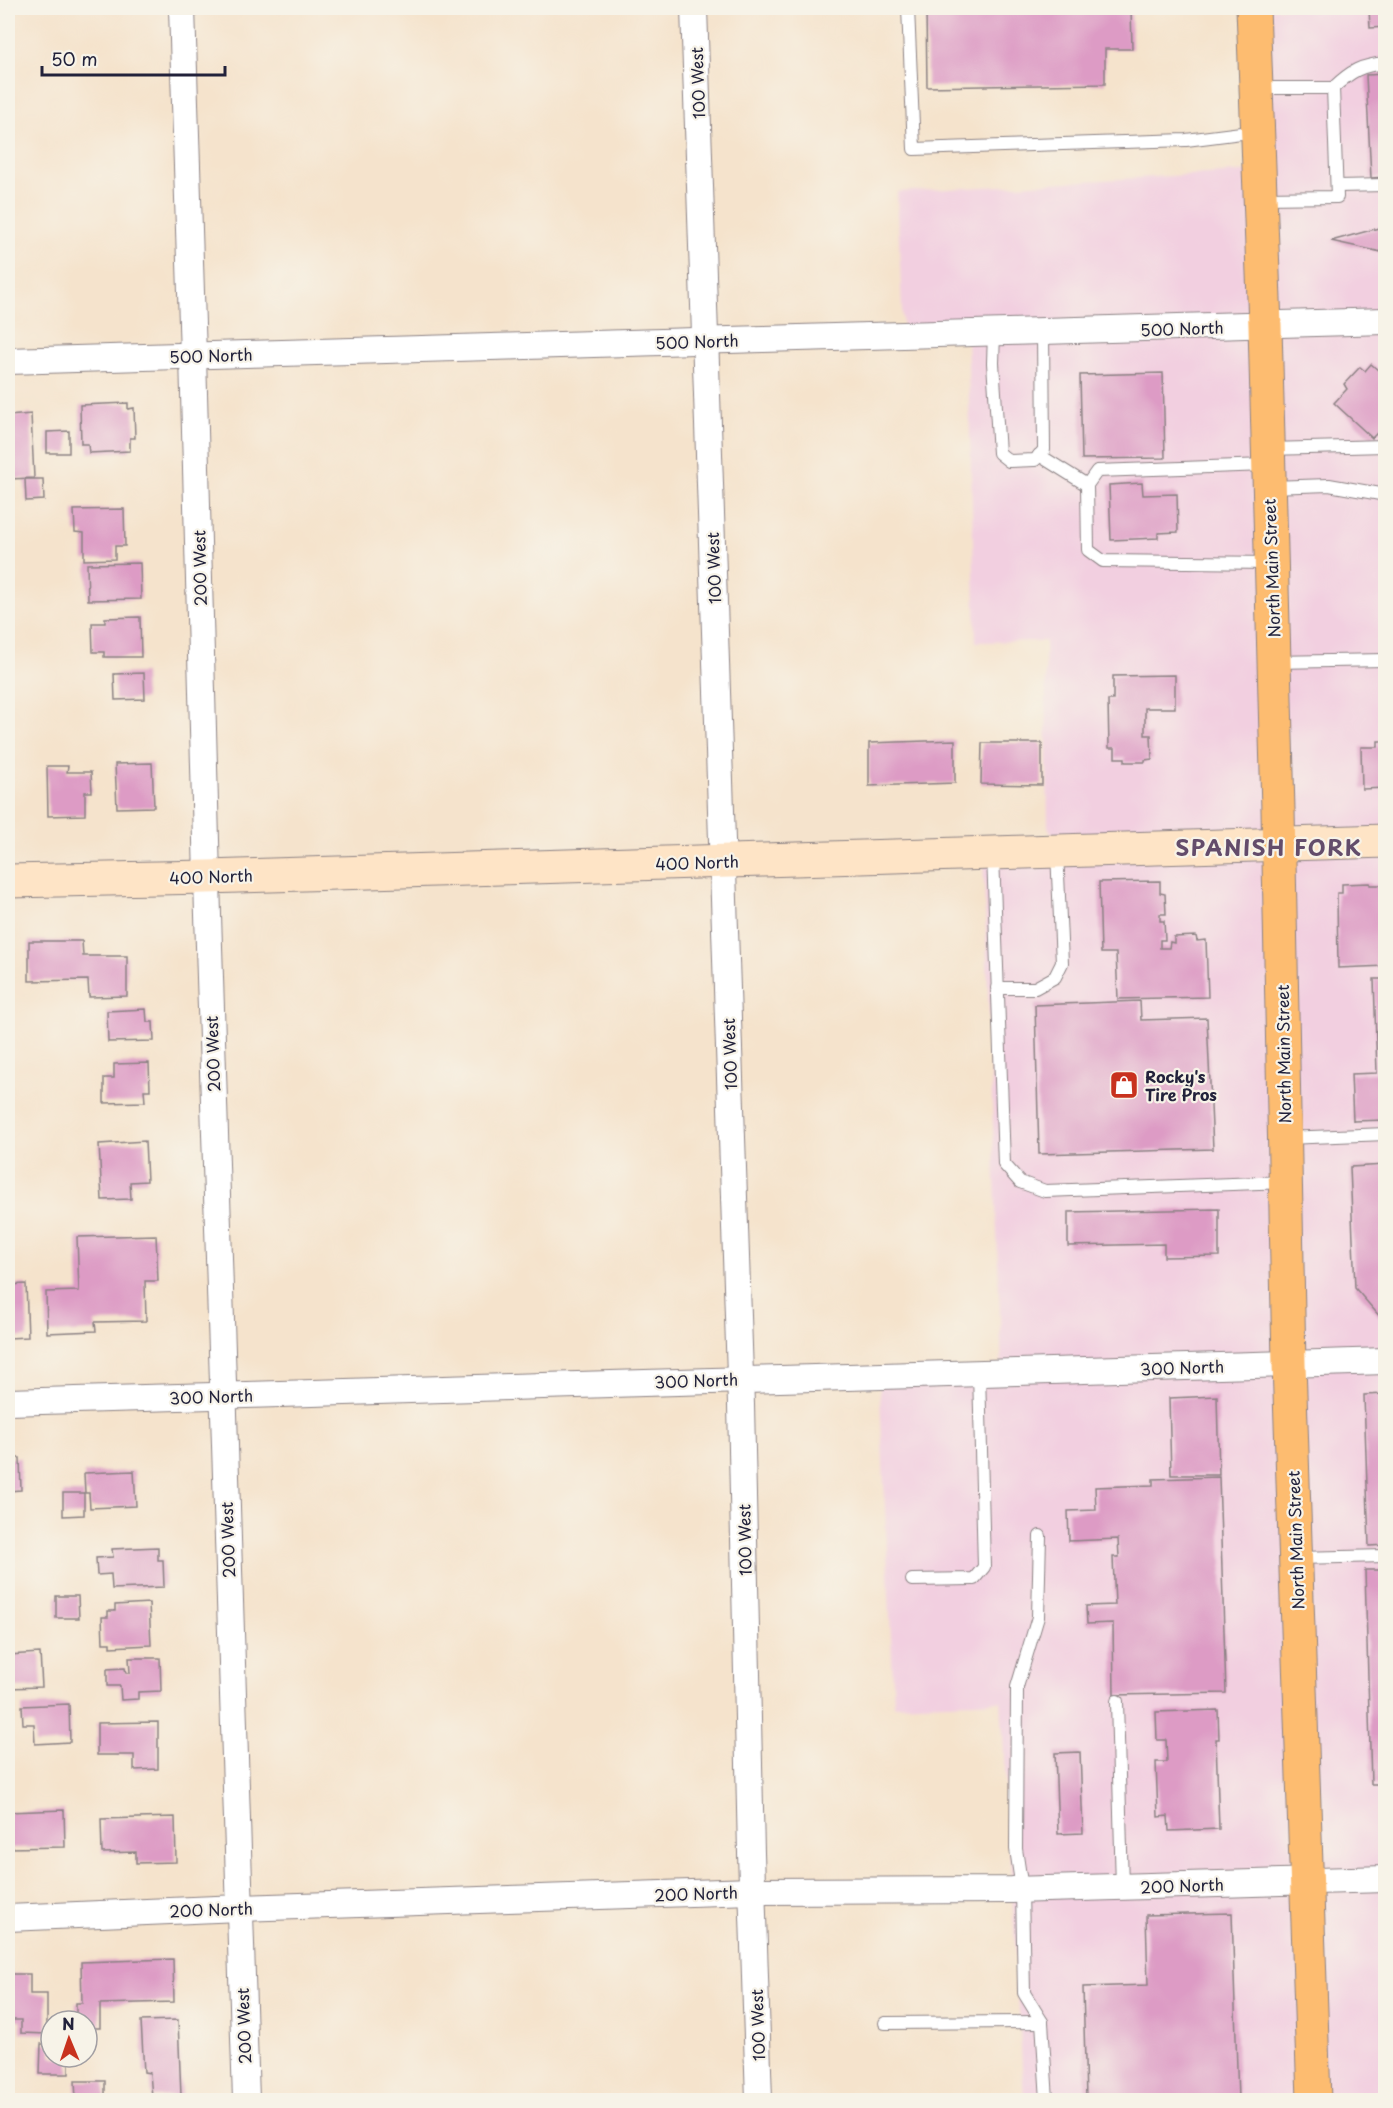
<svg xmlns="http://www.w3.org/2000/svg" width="1393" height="2108" viewBox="0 0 1393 2108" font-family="'Playpen Sans',sans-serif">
	<rect width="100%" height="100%" fill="#f7f3e8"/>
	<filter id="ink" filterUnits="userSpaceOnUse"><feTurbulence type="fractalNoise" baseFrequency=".0167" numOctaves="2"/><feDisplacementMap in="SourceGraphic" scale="12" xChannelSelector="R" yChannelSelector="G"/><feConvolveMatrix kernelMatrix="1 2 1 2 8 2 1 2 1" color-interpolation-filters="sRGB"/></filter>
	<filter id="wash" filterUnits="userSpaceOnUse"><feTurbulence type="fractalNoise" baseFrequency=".008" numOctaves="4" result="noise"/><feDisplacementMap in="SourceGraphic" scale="24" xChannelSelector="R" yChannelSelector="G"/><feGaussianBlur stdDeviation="1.35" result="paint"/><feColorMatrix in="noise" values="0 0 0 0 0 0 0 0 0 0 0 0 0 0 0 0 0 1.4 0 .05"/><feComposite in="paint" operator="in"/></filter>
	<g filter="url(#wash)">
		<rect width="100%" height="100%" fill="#f5e3cc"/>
		<path fill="#f2cfe0" d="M 1253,8 L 1385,8 L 1385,2100 L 1024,2100 L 1001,1701 L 894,1705 L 879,1375 L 1002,1371 L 983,853 L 1062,850 L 1048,827 L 1045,641 L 976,642 L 967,334 L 903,335 L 897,192 L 1258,171 Z"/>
		<g id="blocks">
			<g fill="#dd9bc5">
				<path d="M 926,8 L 1131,8 L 1132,49 L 1105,49 L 1105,84 L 927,87 Z"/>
				<path d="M 1369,8 L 1386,8 L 1386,27 L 1370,28 Z"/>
				<path d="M 1386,74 L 1386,177 L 1371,178 L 1366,75 Z"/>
				<path d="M 1386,226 L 1386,253 L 1331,241 Z"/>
				<path d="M 1371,364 L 1386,377 L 1386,435 L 1380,430 L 1372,438 L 1334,403 L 1347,389 L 1344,384 L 1360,367 L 1365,371 Z"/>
				<path d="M 1163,373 L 1165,458 L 1082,459 L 1080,375 Z"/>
				<path d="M 128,403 L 128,409 L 134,408 L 135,438 L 130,438 L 130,451 L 89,453 L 88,444 L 81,444 L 80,405 Z"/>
				<path d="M 31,414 L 34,478 L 8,479 L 8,416 Z"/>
				<path d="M 69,431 L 69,453 L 47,453 L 47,432 Z"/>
				<path d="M 25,479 L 43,479 L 44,500 L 26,501 Z"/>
				<path d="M 1142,483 L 1143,495 L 1177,494 L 1178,532 L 1158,533 L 1158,538 L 1111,540 L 1109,485 Z"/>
				<path d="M 124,509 L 125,546 L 115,546 L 115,559 L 84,560 L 84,533 L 75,532 L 74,510 Z"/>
				<path d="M 140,563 L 141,599 L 88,600 L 87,564 Z"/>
				<path d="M 140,617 L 141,657 L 104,657 L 104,652 L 93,652 L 92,623 L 105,623 L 105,618 Z"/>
				<path d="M 144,673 L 145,699 L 115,700 L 114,674 Z"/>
				<path d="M 1175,675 L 1175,708 L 1145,708 L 1145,735 L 1151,735 L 1152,759 L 1145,760 L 1145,762 L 1125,762 L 1125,758 L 1115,758 L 1115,748 L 1109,748 L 1108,700 L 1113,700 L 1113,676 Z"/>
				<path d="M 955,740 L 955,783 L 869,786 L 869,743 Z"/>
				<path d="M 1378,741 L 1386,741 L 1386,788 L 1362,789 L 1361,747 L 1378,747 Z"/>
				<path d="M 982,743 L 1042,743 L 1042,785 L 981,784 Z"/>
				<path d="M 152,763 L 154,807 L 117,808 L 115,764 Z"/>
				<path d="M 47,766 L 68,766 L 67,772 L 91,772 L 92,792 L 85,792 L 85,815 L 48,816 Z"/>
				<path d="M 1160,881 L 1160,893 L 1165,894 L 1166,914 L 1160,914 L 1160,921 L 1164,921 L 1165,940 L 1160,940 L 1160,948 L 1169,948 L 1170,942 L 1174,943 L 1174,937 L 1196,936 L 1197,941 L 1206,940 L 1208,997 L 1118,999 L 1116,953 L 1101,953 L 1099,882 Z"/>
				<path d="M 1370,883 L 1370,885 L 1386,885 L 1386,966 L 1338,968 L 1337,893 L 1342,893 L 1342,884 Z"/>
				<path d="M 29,941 L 82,941 L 83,956 L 127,956 L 127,996 L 89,997 L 88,980 L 29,981 Z"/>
				<path d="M 1374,979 L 1386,979 L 1386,1120 L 1353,1121 L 1351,1074 L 1377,1073 Z"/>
				<path d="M 1140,1001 L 1141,1020 L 1207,1018 L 1213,1149 L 1039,1154 L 1035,1005 Z"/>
				<path d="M 146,1009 L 147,1022 L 153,1022 L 154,1041 L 108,1042 L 107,1011 Z"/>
				<path d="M 149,1063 L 150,1090 L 144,1090 L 145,1102 L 104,1103 L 104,1078 L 114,1078 L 114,1064 Z"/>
				<path d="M 145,1141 L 147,1181 L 130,1182 L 131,1199 L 102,1200 L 99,1144 Z"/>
				<path d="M 1386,1165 L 1386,1319 L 1382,1319 L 1355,1288 L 1350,1167 Z"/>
				<path d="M 1219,1209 L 1219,1256 L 1164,1257 L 1164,1244 L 1068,1246 L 1068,1212 Z"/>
				<path d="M 156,1235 L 158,1281 L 145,1281 L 146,1321 L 95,1322 L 96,1331 L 47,1333 L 46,1292 L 79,1291 L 77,1237 Z"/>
				<path d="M 26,1284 L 28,1337 L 8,1338 L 8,1285 Z"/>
				<path d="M 1386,1394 L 1386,1545 L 1369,1546 L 1364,1395 Z"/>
				<path d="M 1217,1396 L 1219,1475 L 1171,1475 L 1169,1398 Z"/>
				<path d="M 8,1458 L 20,1458 L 21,1490 L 8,1491 Z"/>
				<path d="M 134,1471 L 136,1506 L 90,1508 L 89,1493 L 85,1493 L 84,1473 Z"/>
				<path d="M 1219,1477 L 1226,1693 L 1114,1695 L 1113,1623 L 1087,1624 L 1086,1606 L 1115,1605 L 1113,1557 L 1119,1557 L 1118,1539 L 1069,1541 L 1068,1511 L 1096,1510 L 1095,1487 L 1153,1485 L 1153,1479 Z"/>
				<path d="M 63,1493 L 84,1493 L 84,1515 L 63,1516 Z"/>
				<path d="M 158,1547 L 158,1560 L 163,1560 L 164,1587 L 112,1589 L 111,1574 L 97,1575 L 96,1558 L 113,1557 L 112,1549 Z"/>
				<path d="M 1365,1570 L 1386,1570 L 1386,1784 L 1371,1784 Z"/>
				<path d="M 56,1596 L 78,1596 L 79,1618 L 56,1618 Z"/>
				<path d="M 149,1603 L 151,1645 L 110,1647 L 110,1643 L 103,1643 L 102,1617 L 108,1617 L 108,1611 L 115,1611 L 115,1605 Z"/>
				<path d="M 40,1653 L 42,1687 L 8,1688 L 8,1655 Z"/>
				<path d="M 129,1658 L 160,1658 L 161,1691 L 138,1692 L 138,1699 L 121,1700 L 120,1686 L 107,1686 L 107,1669 L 125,1668 L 126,1673 L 130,1673 Z"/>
				<path d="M 69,1704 L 70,1742 L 35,1744 L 34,1724 L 23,1724 L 22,1706 Z"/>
				<path d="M 1218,1710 L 1219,1739 L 1216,1739 L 1219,1829 L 1169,1831 L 1168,1816 L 1158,1817 L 1156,1762 L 1167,1762 L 1166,1740 L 1157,1740 L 1156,1712 Z"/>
				<path d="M 158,1722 L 158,1769 L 134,1770 L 134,1755 L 97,1755 L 97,1723 Z"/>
				<path d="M 1080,1752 L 1083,1833 L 1058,1834 L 1055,1753 Z"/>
				<path d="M 64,1810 L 65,1847 L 8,1848 L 8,1812 Z"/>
				<path d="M 175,1817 L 176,1862 L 136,1863 L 136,1852 L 102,1853 L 101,1819 Z"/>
				<path d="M 1232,1913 L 1238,2100 L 1086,2099 L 1083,1987 L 1148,1985 L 1146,1915 Z"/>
				<path d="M 173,1959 L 174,2002 L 100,2004 L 100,2028 L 87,2028 L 87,2021 L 76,2021 L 76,2003 L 82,2003 L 81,1962 Z"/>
				<path d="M 8,1974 L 30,1974 L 30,1994 L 47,1994 L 47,2034 L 21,2033 L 21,2020 L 8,2020 Z"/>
				<path d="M 1381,2001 L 1386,2001 L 1386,2078 L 1384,2078 Z"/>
				<path d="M 178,2020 L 181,2096 L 152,2097 L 150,2073 L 144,2072 L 141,2021 Z"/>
				<path d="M 41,2044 L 51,2044 L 51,2057 L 69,2057 L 69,2074 L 40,2074 Z"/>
				<path d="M 75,2081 L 105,2081 L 105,2100 L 76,2100 Z"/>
			</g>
		</g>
	</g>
	<g filter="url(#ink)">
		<use href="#blocks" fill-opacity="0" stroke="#8c8284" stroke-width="1.5"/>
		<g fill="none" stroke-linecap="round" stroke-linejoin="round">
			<g stroke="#8c8284" stroke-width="14">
				<g id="service">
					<path d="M 908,8 L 914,149 L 1186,140 L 1257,131"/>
					<path d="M 1256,88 L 1333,88 C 1351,71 1361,65 1386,63"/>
					<path d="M 1337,186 L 1386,185"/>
					<path d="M 1262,198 L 1337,197 L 1333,88"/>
					<path d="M 994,333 L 993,363 L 999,453 L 1009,461 L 1035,460 L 1044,450 L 1043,332"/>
					<path d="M 1268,449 L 1386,446"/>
					<path d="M 1039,455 L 1087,485"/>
					<path d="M 1266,465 L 1097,471 L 1087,485 L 1088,550 L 1103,561 L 1270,563"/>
					<path d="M 1271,487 L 1329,485 L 1386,495"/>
					<path d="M 1274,662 L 1386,660"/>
					<path d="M 993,854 L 1004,1164 L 1020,1182 L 1045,1191 L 1284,1182"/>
					<path d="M 997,988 L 1035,988 L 1055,977 L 1062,963 L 1057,852"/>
					<path d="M 1286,1138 L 1386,1134"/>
					<path d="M 1040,1536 L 1038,1617 L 1017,1687 L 1016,1849 L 1022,1889 L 1024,1993 L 1042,2022 L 1047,2100"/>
					<path d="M 1297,1558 L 1386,1556"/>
					<path d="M 912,1580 L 974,1579 L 984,1567 L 979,1372"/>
					<path d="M 1117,1701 L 1122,1887"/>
					<path d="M 885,2023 L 1042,2022"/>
				</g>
			</g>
			<g stroke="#8c8284" stroke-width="28">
				<g id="minor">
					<path d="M 182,8 L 193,356 L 208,915 L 246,2100"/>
					<path d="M 694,8 L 741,1405 L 751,1853 L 759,2100"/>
					<path d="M 8,361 L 1386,321"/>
					<path d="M 8,1402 L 1386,1361"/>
					<path d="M 8,1918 L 239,1908 L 752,1891 L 1012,1890 L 1386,1879"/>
				</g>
			</g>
			<g stroke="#8c8284" stroke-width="35">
				<path id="secondary" d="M 8,881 L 207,877 L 1386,841"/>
			</g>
			<g stroke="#8c8284" stroke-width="35">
				<path id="primary" d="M 1253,8 L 1265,326 L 1278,810 L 1289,1364 L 1314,2100"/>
			</g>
			<use href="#service" stroke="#fff" stroke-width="12"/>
			<use href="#minor" stroke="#fff" stroke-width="26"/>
			<use href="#secondary" stroke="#fee4c6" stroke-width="33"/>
			<use href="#primary" stroke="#fdbc70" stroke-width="33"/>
		</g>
	</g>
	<defs>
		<g id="shop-square" transform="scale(1.5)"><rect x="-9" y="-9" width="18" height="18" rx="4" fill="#c8321e" stroke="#f7f3e8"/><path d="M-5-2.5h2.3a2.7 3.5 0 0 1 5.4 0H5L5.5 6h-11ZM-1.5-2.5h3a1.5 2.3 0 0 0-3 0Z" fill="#fff"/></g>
	</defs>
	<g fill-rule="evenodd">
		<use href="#shop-square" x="1124" y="1085"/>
	</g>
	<g text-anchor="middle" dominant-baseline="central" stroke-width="4.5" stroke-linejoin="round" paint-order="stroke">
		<g font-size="16" fill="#22223b" stroke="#f7f3e8">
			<text transform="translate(697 83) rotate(-92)">100 West</text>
			<text transform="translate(1182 328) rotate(-2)">500 North</text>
			<text transform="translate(697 341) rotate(-2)">500 North</text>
			<text transform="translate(211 355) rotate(-2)">500 North</text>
			<text transform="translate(199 568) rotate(-91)">200 West</text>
			<text transform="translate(713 568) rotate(-92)">100 West</text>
			<text transform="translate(1271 568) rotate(-92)">North Main Street</text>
			<text transform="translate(697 862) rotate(-2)">400 North</text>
			<text transform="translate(211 876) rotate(-2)">400 North</text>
			<text transform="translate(212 1054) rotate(-92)">200 West</text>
			<text transform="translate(729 1054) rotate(-92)">100 West</text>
			<text transform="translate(1283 1054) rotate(-91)">North Main Street</text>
			<text transform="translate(1182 1367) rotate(-2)">300 North</text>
			<text transform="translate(696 1380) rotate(-2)">300 North</text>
			<text transform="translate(211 1396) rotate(-2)">300 North</text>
			<text transform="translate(227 1540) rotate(-92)">200 West</text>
			<text transform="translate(744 1540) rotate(-91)">100 West</text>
			<text transform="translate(1295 1540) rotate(-92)">North Main Street</text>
			<text transform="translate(1182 1885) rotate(-2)">200 North</text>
			<text transform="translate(696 1893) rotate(-2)">200 North</text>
			<text transform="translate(211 1909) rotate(-2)">200 North</text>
			<text transform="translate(757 2025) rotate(-92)">100 West</text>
			<text transform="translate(243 2026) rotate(-92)">200 West</text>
		</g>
		<g font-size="16" font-weight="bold" fill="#22223b" stroke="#f7f3e8" text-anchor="start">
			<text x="1145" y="1076">Rocky's<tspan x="1145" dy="18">Tire Pros</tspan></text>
		</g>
		<g font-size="22" font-weight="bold" letter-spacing="1.5" fill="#634c6b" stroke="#f7f3e8">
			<text x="1269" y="846">SPANISH FORK</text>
		</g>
	</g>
	<rect width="1393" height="2108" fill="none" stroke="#f7f3e8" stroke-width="30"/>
	<g transform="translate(69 2039) rotate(358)"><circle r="28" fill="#f7f3e8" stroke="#a29fa3" stroke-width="1.5"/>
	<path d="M0-4.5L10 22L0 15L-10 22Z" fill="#c8321e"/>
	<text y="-9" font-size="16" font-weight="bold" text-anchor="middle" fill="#22223b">N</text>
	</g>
	<path d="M42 66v9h183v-9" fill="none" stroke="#22223b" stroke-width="3"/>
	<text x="51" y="66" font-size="18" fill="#22223b" stroke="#f7f3e8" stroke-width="4.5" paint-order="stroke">50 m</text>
</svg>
